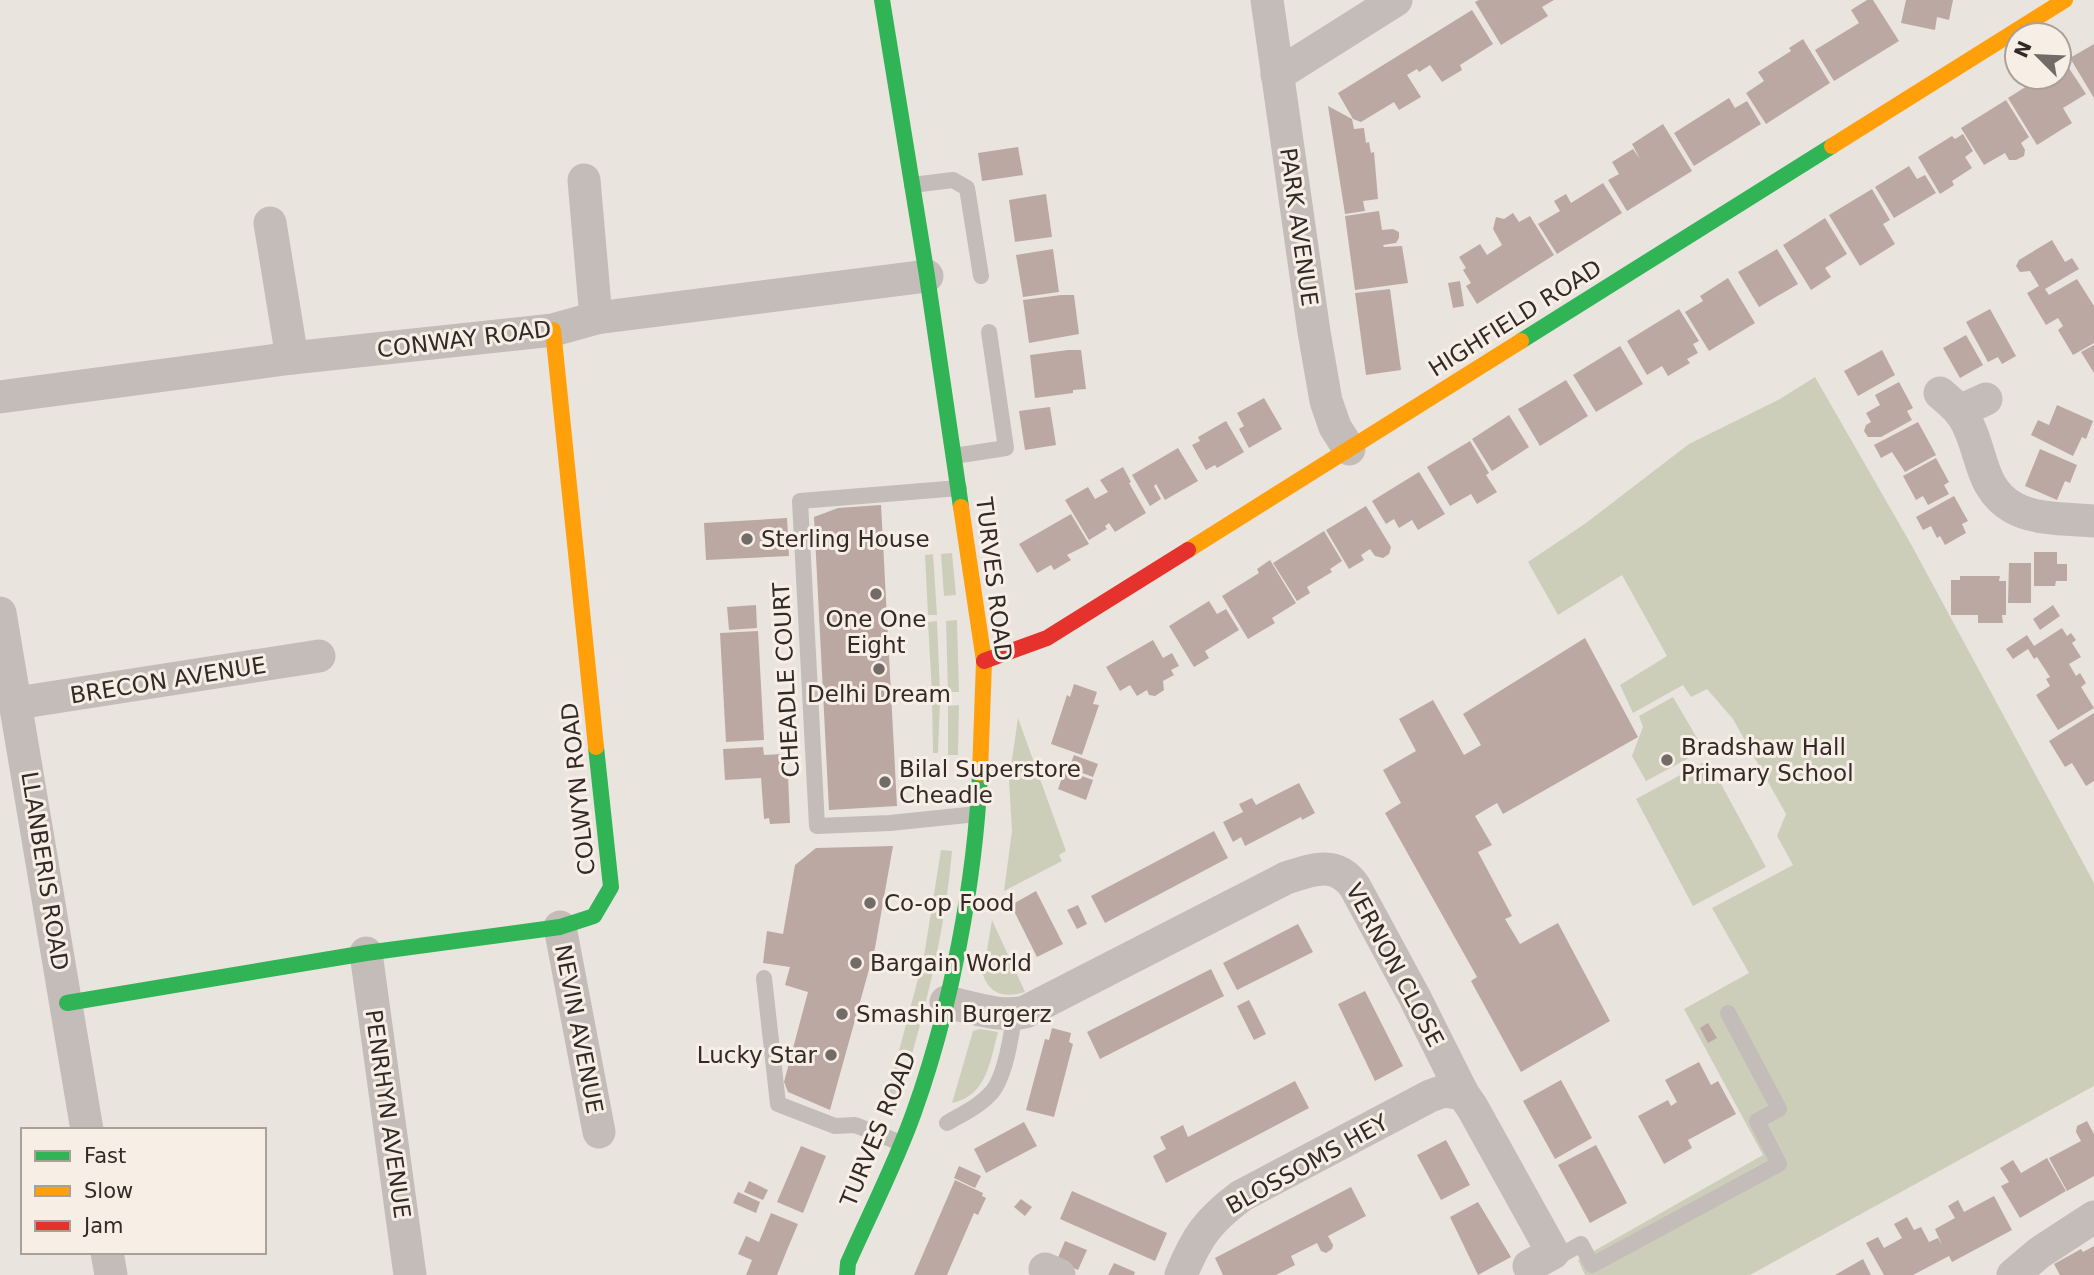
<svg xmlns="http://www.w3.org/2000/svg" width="2094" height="1275" font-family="'DejaVu Sans',sans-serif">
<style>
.green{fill:#ccceba}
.building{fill:#bca8a2}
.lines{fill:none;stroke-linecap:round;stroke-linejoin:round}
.lane{stroke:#c3bcb8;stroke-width:16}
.street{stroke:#c3bcb8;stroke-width:33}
.fast{stroke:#30b455;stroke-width:16}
.slow{stroke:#ff9f0a;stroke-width:16}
.jam{stroke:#e5322d;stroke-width:16}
.poi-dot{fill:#736b67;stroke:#f7eee6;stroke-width:2.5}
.labels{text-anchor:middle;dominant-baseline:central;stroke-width:6;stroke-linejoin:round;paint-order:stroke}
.street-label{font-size:23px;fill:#332a27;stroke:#f7eee6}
.poi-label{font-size:23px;fill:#332a27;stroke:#f7eee6;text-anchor:start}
</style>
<rect width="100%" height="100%" fill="#eae4df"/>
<!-- green -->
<g class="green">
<polygon points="1815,377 1912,546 2094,883 2094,1086 1750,1275 1585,1275 1578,1260 1763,1155 1684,1009 1749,973 1712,908 1793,865 1777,836 1786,814 1733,719 1707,689 1691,697 1683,685 1633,713 1620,685 1667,656 1622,575 1558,615 1528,562 1586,523 1689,444 1780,399"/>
<polygon points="952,553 956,595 944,596 941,554"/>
<polygon points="933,554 937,615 928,615 925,555"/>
<polygon points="957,620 959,692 948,692 946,621"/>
<polygon points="937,621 940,693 932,693 928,622"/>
<polygon points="1673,697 1704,750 1646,781 1632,756 1643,727 1639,716"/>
<polygon points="932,700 940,701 938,753 933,753"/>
<polygon points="959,705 958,755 948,755 948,706"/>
<polygon points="1018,718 1066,851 1059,855 1062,861 1004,891 1012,831 1009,780"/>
<polygon points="1708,760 1766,867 1693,906 1636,799"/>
<path d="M941,850L952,851C946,920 931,987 912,1054L899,1051L924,956Z"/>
<path d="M992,920L1025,992C1006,998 990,995 983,975Z"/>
<path d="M980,1029L998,1032C990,1061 987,1096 952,1103L973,1031Z"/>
<polygon points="897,1060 909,1064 895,1111 882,1107"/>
</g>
<!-- building -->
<g class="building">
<polygon points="1479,0 1554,0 1542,7 1548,16 1501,45 1475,2"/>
<polygon points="1867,0 1873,0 1899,41 1834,81 1815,50 1859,23 1851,10"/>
<polygon points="1906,0 1953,0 1949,20 1937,17 1935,30 1901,23"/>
<polygon points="1472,10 1493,44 1460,65 1462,70 1442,82 1430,65 1419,72 1417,69 1407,75 1421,97 1399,110 1394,102 1361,122 1353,119 1338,93"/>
<polygon points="1803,39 1830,83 1766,124 1746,93 1764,81 1758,72 1791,51 1789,48"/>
<polygon points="2094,44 2094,98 2070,58"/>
<polygon points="2065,62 2086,94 2063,108 2072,123 2037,145 2008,98 2041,77 2059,77 2059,66"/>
<polygon points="1729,98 1735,108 1747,101 1761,124 1694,166 1674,133"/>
<polygon points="2006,100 2029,137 2021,143 2025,150 2024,156 2016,160 2009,160 2005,153 1984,165 1961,128"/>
<polygon points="1328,106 1352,119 1354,129 1364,128 1366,143 1369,142 1371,153 1374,152 1378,199 1363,201 1365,211 1345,214"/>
<polygon points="1663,124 1692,171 1627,211 1608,180 1619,174 1612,162 1633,149 1640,159 1632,144"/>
<polygon points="1963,134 1973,151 1965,157 1972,168 1952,181 1954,185 1940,194 1918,157 1952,136 1955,139"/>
<polygon points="1018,147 1023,175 982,181 978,153"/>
<polygon points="1909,166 1917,179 1925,175 1936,193 1894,218 1875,187"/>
<polygon points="1603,183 1622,213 1557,254 1538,224 1560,211 1554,201 1566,194 1571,203"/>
<polygon points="1872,189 1890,220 1883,224 1895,244 1860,266 1829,215"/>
<polygon points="1046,194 1052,237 1015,242 1009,200"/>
<polygon points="1379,211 1382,230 1393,229 1399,232 1399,238 1396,243 1383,245 1384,247 1402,246 1408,283 1355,290 1345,216"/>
<polygon points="1513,213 1519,222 1530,216 1554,255 1477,304 1466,286 1471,283 1463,270 1466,268 1459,257 1480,244 1487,255 1502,245 1493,229 1496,217 1504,219"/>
<polygon points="1825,218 1847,254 1825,268 1831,277 1811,290 1783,245"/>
<polygon points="2052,240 2065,262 2072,258 2079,269 2045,289 2049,295 2077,279 2094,306 2094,343 2073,355 2058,330 2063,326 2058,318 2046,325 2034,305 2027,293 2039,286 2030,271 2020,272 2016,266 2019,260"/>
<polygon points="1053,249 1059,292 1023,297 1016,255"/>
<polygon points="1777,249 1798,284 1759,307 1738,272"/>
<polygon points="1728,278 1755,323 1709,351 1685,312 1703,301 1700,296"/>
<polygon points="1460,281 1464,306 1453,308 1448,283"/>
<polygon points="1390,289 1401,370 1366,375 1355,293"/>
<polygon points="1061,295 1074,295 1079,334 1029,343 1023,300"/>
<polygon points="1679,309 1699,341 1693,344 1698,353 1687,359 1690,363 1668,376 1662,366 1647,375 1627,341"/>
<polygon points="1990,309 2016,356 2002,364 1998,357 1988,362 1966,322"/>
<polygon points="1966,335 1983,365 1960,378 1943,348"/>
<polygon points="2094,345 2094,373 2081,352"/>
<polygon points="1620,346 1643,384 1596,412 1573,375"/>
<polygon points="1068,350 1081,350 1086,389 1073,390 1073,393 1035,398 1030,355"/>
<polygon points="1882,350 1895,375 1858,396 1844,371"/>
<polygon points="1566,380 1588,416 1540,446 1518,409"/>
<polygon points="1899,382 1913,408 1907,411 1912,420 1881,437 1868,437 1864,431 1866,425 1871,422 1866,413 1880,405 1875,395"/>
<polygon points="1264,398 1282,429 1249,448 1239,429 1244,426 1237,413"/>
<polygon points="2057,405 2093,421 2086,439 2082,437 2073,456 2031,435 2038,420 2049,425"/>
<polygon points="1050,407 1056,445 1025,450 1019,411"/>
<polygon points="1509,415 1529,447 1492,471 1472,439"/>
<polygon points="1226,421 1244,452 1217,468 1215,465 1206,470 1192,445 1200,441 1198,437"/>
<polygon points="1918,422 1936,455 1905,472 1892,452 1881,458 1874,445"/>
<polygon points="1470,441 1489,473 1486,475 1497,492 1477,504 1471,494 1450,506 1427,467"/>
<polygon points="1178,448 1198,481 1165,500 1156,484 1154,486 1161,499 1150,506 1132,475"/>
<polygon points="2040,449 2077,465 2070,483 2065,481 2057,500 2025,486"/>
<polygon points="1936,458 1949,482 1944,485 1949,494 1928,505 1923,496 1916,500 1903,476"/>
<polygon points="1123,467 1131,482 1129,483 1146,513 1115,532 1109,523 1105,526 1107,529 1089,540 1065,500 1088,487 1095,499 1108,492 1100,480"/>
<polygon points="1419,472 1445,514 1418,530 1412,520 1399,528 1394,519 1386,524 1372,501"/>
<polygon points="1954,496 1968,521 1962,524 1966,533 1945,545 1940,536 1937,538 1931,526 1923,530 1916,517"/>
<polygon points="881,505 897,806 829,810 814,517 838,508"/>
<polygon points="1366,506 1391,547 1389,554 1383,558 1375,556 1370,549 1361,555 1364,560 1349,569 1326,530"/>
<polygon points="1071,514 1089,544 1067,555 1071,560 1054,570 1051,565 1037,573 1019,544"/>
<polygon points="787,518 789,556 706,560 704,523"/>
<polygon points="1324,531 1342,561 1330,569 1332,572 1307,587 1310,593 1297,601 1273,563"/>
<polygon points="2034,552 2057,552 2057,564 2067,564 2067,581 2056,581 2055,586 2034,586"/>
<polygon points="1270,560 1296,603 1272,618 1275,623 1248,639 1222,596 1259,573 1257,569"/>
<polygon points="2009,563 2031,563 2031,603 2008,603"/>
<polygon points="1960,576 2000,576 1999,581 2006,581 2006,615 2002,615 2003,623 1978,623 1978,615 1951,615 1951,580 1960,580"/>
<polygon points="1209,601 1217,614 1226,609 1239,630 1205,651 1209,658 1194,667 1169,626"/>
<polygon points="756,605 757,628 729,630 727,607"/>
<polygon points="2053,605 2060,616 2040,630 2033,619"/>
<polygon points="2062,628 2067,636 2071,633 2076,640 2072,643 2081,657 2069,664 2076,676 2080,673 2086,683 2081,687 2094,708 2058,730 2036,695 2050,686 2046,679 2050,677 2037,657 2034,659 2028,649 2013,659 2006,649 2027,635 2034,646"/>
<polygon points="758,631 764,740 726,742 720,633"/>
<polygon points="1585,638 1638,737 1503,814 1497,803 1475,816 1492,845 1478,852 1512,916 1505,919 1520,944 1558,923 1610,1021 1521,1072 1471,981 1477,977 1385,813 1401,803 1383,770 1416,751 1399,719 1433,700 1464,755 1481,745 1463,714"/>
<polygon points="1153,640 1163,658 1172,653 1179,666 1171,670 1174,675 1163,681 1164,690 1155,696 1149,695 1147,690 1137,696 1130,685 1120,691 1106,667"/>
<polygon points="1074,684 1097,692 1093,704 1099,705 1082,755 1051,744 1067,695 1070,697"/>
<polygon points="2094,713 2094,781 2086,786 2072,763 2065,767 2049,741"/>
<polygon points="763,747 764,755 783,754 785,775 788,775 790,823 770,824 769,818 764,819 761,778 725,780 723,749"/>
<polygon points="1074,755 1098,764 1093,777 1069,768"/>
<polygon points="1065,770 1093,780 1086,800 1058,789"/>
<polygon points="1299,783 1315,813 1302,820 1301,817 1245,846 1241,837 1233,842 1223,822 1243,812 1239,804 1252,798 1256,805"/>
<polygon points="1214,831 1228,858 1105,923 1091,896"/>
<polygon points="893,846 875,948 830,1110 788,1092 784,1082 808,992 785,985 790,967 763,963 767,931 783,934 795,865 816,848"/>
<polygon points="1036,891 1063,944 1037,957 1011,905"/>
<polygon points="1078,905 1087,924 1077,929 1067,910"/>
<polygon points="1298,924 1313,952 1237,990 1223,963"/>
<polygon points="1211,969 1224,996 1100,1059 1087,1032"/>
<polygon points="1365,991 1403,1066 1375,1081 1338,1004"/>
<polygon points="1249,1000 1266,1034 1254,1040 1237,1006"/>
<polygon points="1708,1023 1717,1038 1708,1043 1700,1028"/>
<polygon points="1052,1028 1071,1033 1069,1042 1073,1044 1054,1117 1026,1110 1045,1039 1049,1040"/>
<polygon points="1699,1062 1711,1085 1718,1081 1736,1114 1688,1140 1692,1148 1664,1164 1638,1116 1668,1100 1671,1106 1677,1102 1665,1080"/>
<polygon points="1561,1080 1592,1138 1555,1159 1523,1101"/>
<polygon points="1295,1081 1309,1108 1166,1183 1153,1156 1166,1149 1160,1137 1183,1125 1188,1137"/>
<polygon points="2087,1121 2094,1134 2094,1176 2067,1191 2049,1158 2081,1141 2076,1132 2077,1126"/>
<polygon points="1024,1122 1037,1146 986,1173 974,1149"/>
<polygon points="1446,1140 1470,1185 1441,1200 1417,1155"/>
<polygon points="1596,1145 1627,1203 1590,1223 1558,1165"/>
<polygon points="801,1146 826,1156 803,1213 777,1202"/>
<polygon points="2047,1158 2066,1191 2020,1218 2001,1186 2009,1182 2000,1168 2013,1160 2021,1173"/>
<polygon points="959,1166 981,1176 975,1188 954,1178"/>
<polygon points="955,1180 983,1193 982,1196 986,1198 978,1215 974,1213 947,1275 914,1275"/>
<polygon points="749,1181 768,1190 763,1200 744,1192"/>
<polygon points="1351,1187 1366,1216 1328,1236 1333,1245 1332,1249 1326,1253 1321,1251 1317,1243 1291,1256 1295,1265 1276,1275 1223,1275 1215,1258"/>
<polygon points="1072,1191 1167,1233 1155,1261 1060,1219"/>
<polygon points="738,1192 760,1202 756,1213 733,1203"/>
<polygon points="1994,1196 2012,1230 1952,1262 1949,1256 1913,1275 1884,1275 1866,1243 1878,1237 1884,1248 1902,1238 1894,1224 1907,1217 1914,1230 1921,1227 1929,1242 1938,1238 1942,1245 1935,1229 1955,1218 1948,1206 1958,1200 1964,1212"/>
<polygon points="1021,1199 1032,1207 1025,1216 1014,1207"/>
<polygon points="1478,1202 1511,1257 1478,1275 1450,1217"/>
<polygon points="771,1213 798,1224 787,1250 777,1275 746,1275 752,1260 738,1254 746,1236 759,1242"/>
<polygon points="1065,1241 1087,1250 1078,1270 1057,1260"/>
<polygon points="2094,1246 2094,1275 2060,1275 2054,1264 2081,1249 2083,1252"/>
<polygon points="1863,1259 1871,1275 1835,1275"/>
<polygon points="1114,1263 1135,1272 1134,1275 1108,1275"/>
</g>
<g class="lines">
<!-- lane -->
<g class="lane">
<polyline points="912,185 953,180 967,188 981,276"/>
<polyline points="954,456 1006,448 989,332"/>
<polyline points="959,488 800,501 817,826 890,823 977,814"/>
<polyline points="764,978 778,1104 835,1126 855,1125 901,1143"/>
<path d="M947,1123C962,1114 980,1106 992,1092C1005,1076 1012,1035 1014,1014"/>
<polyline points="1556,1258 1581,1244 1592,1265 1779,1164 1757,1121 1779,1109 1728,1013"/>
</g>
<!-- street -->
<g class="street">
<polyline points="1267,0 1314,332 1326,401 1335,427 1349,449"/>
<polyline points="1277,75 1396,0"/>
<polyline points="584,180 596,318"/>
<polyline points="270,223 292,358"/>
<path d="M1940,393C1951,403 1962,411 1968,425C1983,455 1980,489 2014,508C2036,520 2069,519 2094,521"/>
<polyline points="0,397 292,358 553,330 596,318 927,276"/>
<polyline points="1960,411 1986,399"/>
<polyline points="0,613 87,1130"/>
<polyline points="17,703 319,656"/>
<polyline points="560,927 599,1132"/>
<polyline points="366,953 410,1275"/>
<path d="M946,1002C971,1007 1000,1018 1025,1012L1286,878C1313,869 1337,860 1355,887L1415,998L1463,1094L1472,1107L1553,1253L1529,1266"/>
<polyline points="107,1252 111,1275"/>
<polyline points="1045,1269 1059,1275"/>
<path d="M1181,1275C1197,1236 1208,1221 1241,1196L1430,1096L1444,1091L1463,1094"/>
<polyline points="2013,1275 2039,1253 2094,1217"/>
</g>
<!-- fast -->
<g class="fast">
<polyline points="882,0 927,276 961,507"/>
<polyline points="1521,341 1832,146"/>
<polyline points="67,1003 366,953 560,927 594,916 611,887 596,747"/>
<path d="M847,1275L848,1263C870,1213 896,1163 914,1112C951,1009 975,882 980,773"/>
</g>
<!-- slow -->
<g class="slow">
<polyline points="1832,146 2065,0"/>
<polyline points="553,330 596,747"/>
<polyline points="961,507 984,661 980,773"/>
<polyline points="1188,550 1521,341"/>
</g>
<!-- jam -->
<polyline class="jam" points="984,661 1047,638 1188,550"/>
</g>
<!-- markers -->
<g class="poi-dot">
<circle cx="747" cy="539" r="7"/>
<circle cx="876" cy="594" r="7"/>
<circle cx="879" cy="669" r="7"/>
<circle cx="1667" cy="760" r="7"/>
<circle cx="885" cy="782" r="7"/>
<circle cx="870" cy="903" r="7"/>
<circle cx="856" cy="963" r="7"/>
<circle cx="842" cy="1014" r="7"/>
<circle cx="831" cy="1055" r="7"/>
</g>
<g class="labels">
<!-- street labels -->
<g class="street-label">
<text transform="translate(1299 227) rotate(82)">PARK AVENUE</text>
<text transform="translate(1515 318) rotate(-32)">HIGHFIELD ROAD</text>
<text transform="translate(464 339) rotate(-7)">CONWAY ROAD</text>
<text transform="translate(994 579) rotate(83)">TURVES ROAD</text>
<text transform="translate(168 680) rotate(-9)">BRECON AVENUE</text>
<text transform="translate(786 680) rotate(-93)">CHEADLE COURT</text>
<text transform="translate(578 789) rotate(-96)">COLWYN ROAD</text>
<text transform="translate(45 871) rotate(81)">LLANBERIS ROAD</text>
<text transform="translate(1395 965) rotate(62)">VERNON CLOSE</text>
<text transform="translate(579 1029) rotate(79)">NEVIN AVENUE</text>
<text transform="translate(388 1114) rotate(82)">PENRHYN AVENUE</text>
<text transform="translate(878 1129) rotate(-68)">TURVES ROAD</text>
<text transform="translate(1307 1164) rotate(-29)">BLOSSOMS HEY</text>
</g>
<!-- poi labels -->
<g class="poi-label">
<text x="761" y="539">Sterling House</text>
<text x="876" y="619" text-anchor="middle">One One<tspan x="876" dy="26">Eight</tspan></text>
<text x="879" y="694" text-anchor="middle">Delhi Dream</text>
<text x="1681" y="747">Bradshaw Hall<tspan x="1681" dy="26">Primary School</tspan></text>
<text x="899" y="769">Bilal Superstore<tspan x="899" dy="26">Cheadle</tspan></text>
<text x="884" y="903">Co-op Food</text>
<text x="870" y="963">Bargain World</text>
<text x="856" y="1014">Smashin Burgerz</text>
<text x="817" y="1055" text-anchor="end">Lucky Star</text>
</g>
</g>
<!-- legend -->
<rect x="21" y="1128" width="245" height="126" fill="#f7eee6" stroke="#a9a09a" stroke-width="2"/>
<rect x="35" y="1151" width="35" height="10" fill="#30b455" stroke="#a9a09a" stroke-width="2"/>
<text x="84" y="1163" font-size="21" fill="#332a27">Fast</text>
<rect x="35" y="1186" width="35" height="10" fill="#ff9f0a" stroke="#a9a09a" stroke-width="2"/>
<text x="84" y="1198" font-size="21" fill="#332a27">Slow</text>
<rect x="35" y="1221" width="35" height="10" fill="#e5322d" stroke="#a9a09a" stroke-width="2"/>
<text x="84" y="1233" font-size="21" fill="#332a27">Jam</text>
<!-- north arrow -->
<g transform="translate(2038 56) rotate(294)"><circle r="33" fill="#f7eee6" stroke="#a9a09a" stroke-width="2"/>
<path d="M0-5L12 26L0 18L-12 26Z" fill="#736b67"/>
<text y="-10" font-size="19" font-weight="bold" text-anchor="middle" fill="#332a27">N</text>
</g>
</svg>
